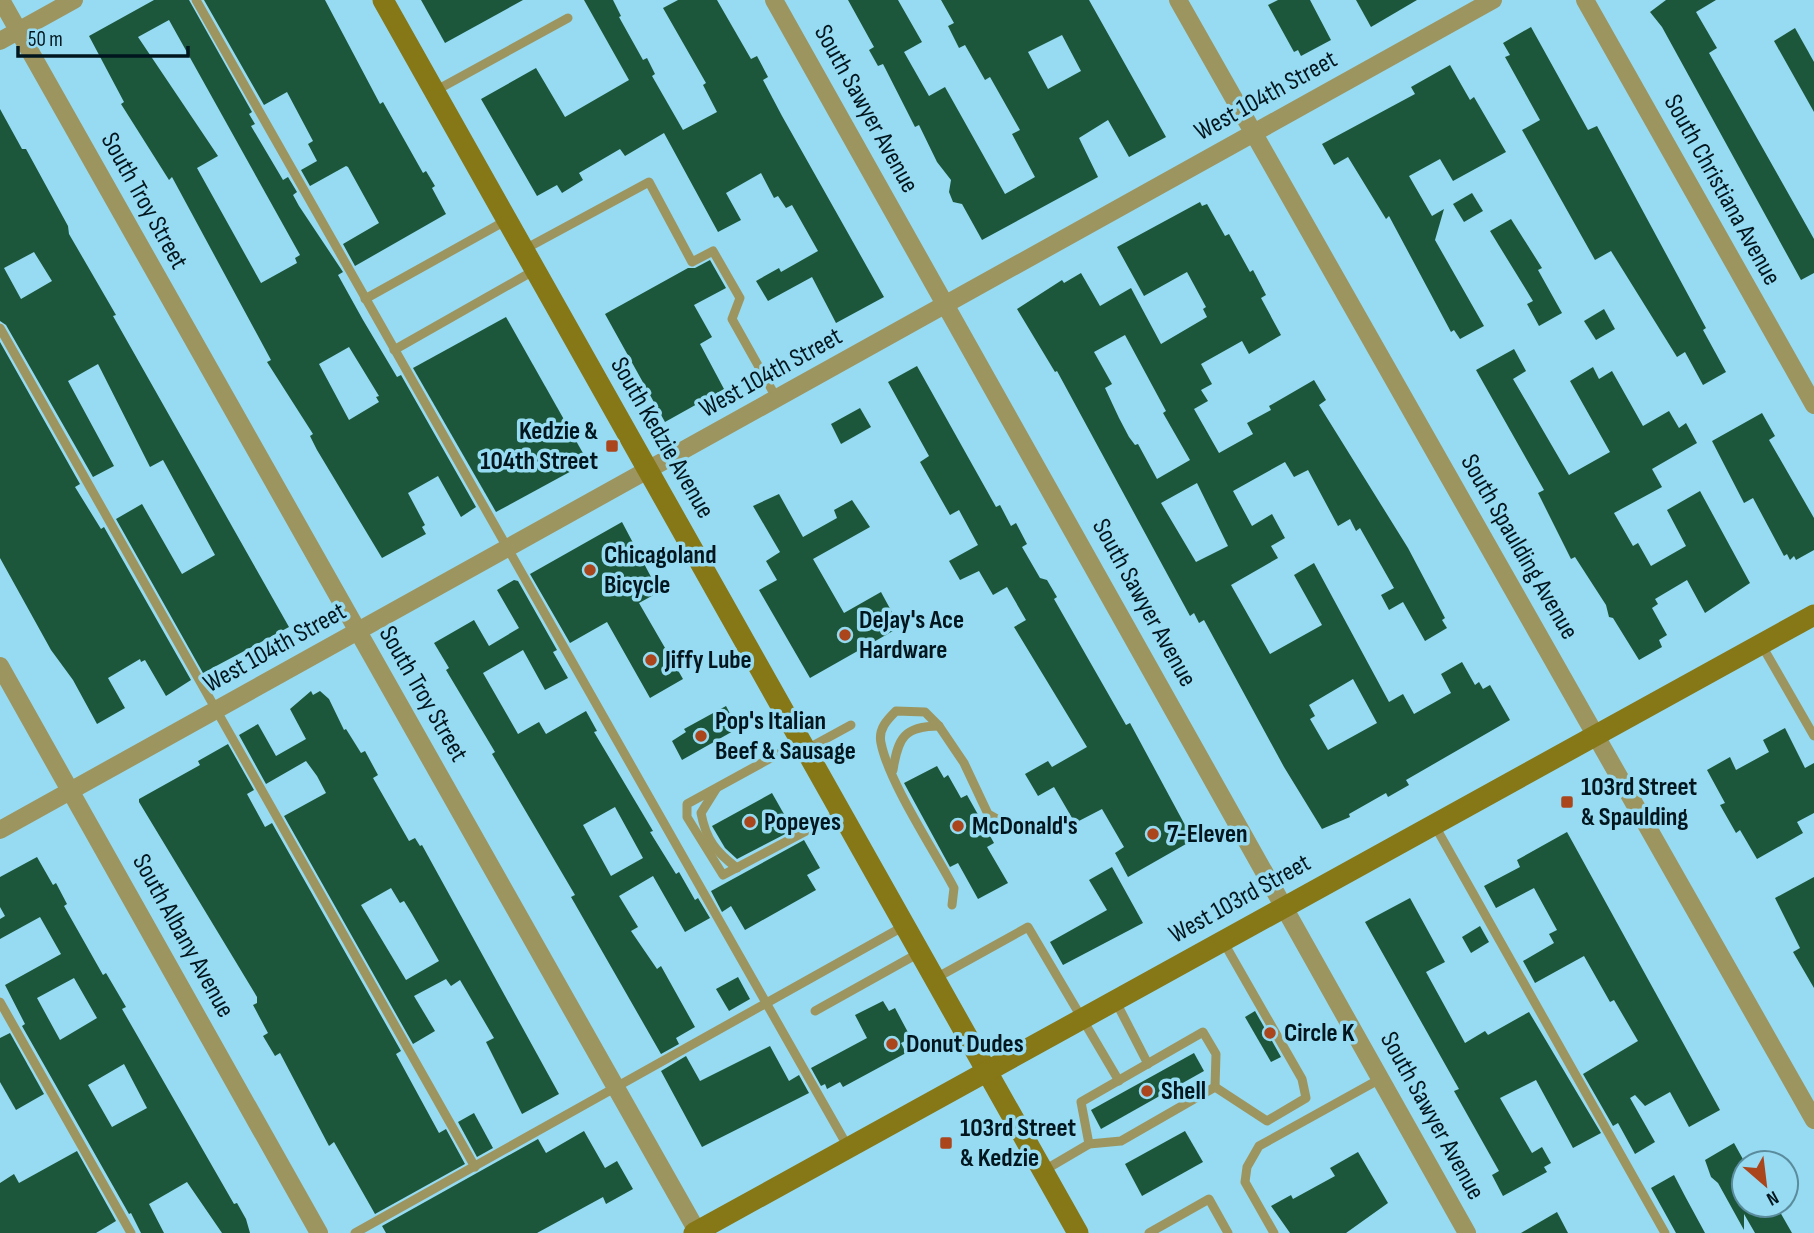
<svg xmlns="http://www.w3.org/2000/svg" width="1814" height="1233" font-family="'Sofia Sans Condensed',sans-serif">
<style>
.building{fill:#1c573c;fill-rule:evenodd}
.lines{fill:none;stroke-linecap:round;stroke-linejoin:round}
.lane{stroke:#9d9560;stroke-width:9}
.street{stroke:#9d9560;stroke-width:18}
.secondary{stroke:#867717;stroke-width:21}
.poi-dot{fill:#ab451c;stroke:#96dbf2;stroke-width:2.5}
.labels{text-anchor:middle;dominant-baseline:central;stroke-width:7;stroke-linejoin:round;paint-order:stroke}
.street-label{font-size:26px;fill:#00161e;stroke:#96dbf2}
.poi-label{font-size:26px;font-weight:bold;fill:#00161e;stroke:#96dbf2;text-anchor:start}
</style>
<rect width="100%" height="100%" fill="#96dbf2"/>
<!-- building -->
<g class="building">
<path d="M154,0H189L252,112L249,114L255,124L251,126L283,180L288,177L297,192L293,195L299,206L343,272L338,275L363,320L397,377L401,375L476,507L461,517L438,476L408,493L425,525L422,527L426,534L382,558L317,450L310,436L313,434L267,362L271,360L172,177L169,180L121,104L124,102L89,36ZM169,20L300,255L295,258L297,263L261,283L197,168L218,156L138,37ZM349,347L379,396L376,397L379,402L349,420L319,364Z"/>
<polygon points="204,0 325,0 380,104 383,102 423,173 426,171 435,186 432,188 446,214 355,266 343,244 379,223 348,167 346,166 310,186 301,170 317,161 308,144 313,141 287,92 264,105"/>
<polygon points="421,0 523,0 445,43"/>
<polygon points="584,0 613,0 621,16 619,17 643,60 647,58 655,74 652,76 683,130 717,112 703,85 706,83 663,8 678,0 717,0 751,59 757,56 768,77 763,80 782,116 884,297 836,323 812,277 768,301 756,281 779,268 781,272 818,251 792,205 786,208 778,196 774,198 761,173 726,193 741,220 718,232 664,133 625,156 620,149 579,173 583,180 562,193 557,185 537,196 481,99 536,68 565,117 629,80"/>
<path d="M848,0H898L922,42L904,52L929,96L945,87L1005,194L1035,177L1012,134L1020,130L990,77L985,80L965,45L959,48L948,26L954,23L941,0H1089L1166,137L1129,157L1108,120L1079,138L1098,177L982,240L962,204L953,202L949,192L951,180L937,162L919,125L915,127L883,64L878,66L869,50L874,47ZM1062,35L1081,71L1048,89L1028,52Z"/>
<polygon points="1278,0 1310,0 1331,40 1301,56 1298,50 1294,52 1268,5"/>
<polygon points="1356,0 1417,0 1371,27"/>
<polygon points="1666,0 1716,0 1696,12 1717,48 1709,53 1814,239 1814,273 1801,280 1662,27 1650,12"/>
<polygon points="1531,27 1588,130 1597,126 1706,328 1703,330 1726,372 1703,385 1685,352 1677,357 1611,251 1595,260 1522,130 1540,120 1505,57 1510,55 1503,43"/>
<polygon points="1795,28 1814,62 1814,112 1774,41"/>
<polygon points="1450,65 1470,100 1474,97 1506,152 1453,181 1440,159 1409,176 1432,216 1444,209 1435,240 1484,326 1460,339 1454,330 1451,332 1389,216 1386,219 1348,157 1334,165 1322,144 1415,94 1411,87"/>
<path d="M0,109L22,149H26L68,226L69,234L116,315L113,316L289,627L203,673L116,519L142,504L182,574L215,555L163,460L150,467L98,364L68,381L114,466L93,477L6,325L0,321ZM34,252L52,281L21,299L4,268Z"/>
<polygon points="1472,193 1483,211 1464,222 1453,204"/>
<path d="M1200,202L1202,206L1207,204L1225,236L1229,234L1250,272L1253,270L1266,295L1261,298L1281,335L1249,354L1242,341L1201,364L1212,384L1201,390L1208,401L1194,409L1219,453L1253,434L1247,423L1271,410L1269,406L1314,380L1326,400L1319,405L1408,548L1445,618L1442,620L1447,628L1425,641L1403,602L1389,610L1381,595L1394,588L1360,528L1356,531L1350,519L1338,526L1308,470L1294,477L1285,462L1233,491L1252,526L1272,514L1285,538L1271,546L1278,558L1231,585L1270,654L1322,625L1294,575L1314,563L1389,702L1403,694L1414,714L1451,693L1441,674L1462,662L1475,685L1479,682L1483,689L1490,685L1510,720L1406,780L1409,785L1388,797L1386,793L1349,814L1350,817L1322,829L1284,767L1204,620L1199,623L1194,613L1190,616L1057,371L1055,372L1017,309L1062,280L1064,283L1081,273L1100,306L1131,288L1161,344L1207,317L1203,309L1206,307L1187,272L1144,296L1117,247ZM1125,335L1166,411L1163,413L1190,460L1157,479L1138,444L1135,445L1129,437L1119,418L1105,388L1112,384L1094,352ZM1197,483L1228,546L1196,562L1161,503ZM1353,679L1377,723L1328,750L1310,719L1315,716L1309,705Z"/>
<polygon points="1511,219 1542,268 1538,270 1562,313 1539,326 1527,304 1533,301 1490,231"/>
<polygon points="710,260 726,288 694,305 712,337 700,344 724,389 665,422 605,314 688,268 695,268"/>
<polygon points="1604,309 1615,329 1596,340 1584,321"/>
<polygon points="506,317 588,462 496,512 413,368"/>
<polygon points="0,342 80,484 75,487 101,529 104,527 191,680 166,696 145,660 141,662 140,659 108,678 125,708 97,724 73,680 51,650 0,558"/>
<polygon points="1514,349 1526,371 1513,379 1569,475 1610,452 1570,381 1593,367 1599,379 1612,371 1643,426 1669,411 1679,428 1686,423 1697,443 1652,469 1662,487 1614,513 1633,546 1638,543 1651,566 1686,546 1667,510 1700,491 1750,583 1705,613 1687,580 1655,599 1658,604 1652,608 1667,635 1659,640 1662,647 1639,660 1613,618 1609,617 1606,605 1575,557 1571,559 1538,493 1544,490 1476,370"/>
<polygon points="917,366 996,507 1000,505 1011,526 1016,523 1027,544 1022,547 1040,578 1047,580 1057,597 1054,599 1126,725 1130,723 1193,840 1128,877 1115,853 1124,847 1102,809 1075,823 1054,787 1038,796 1025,774 1048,761 1052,767 1087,747 1014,627 1026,620 1007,587 993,595 979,571 960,580 949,561 978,545 959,510 950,515 920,462 929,456 888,382"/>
<polygon points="860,408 871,427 841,444 831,424"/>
<polygon points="1762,413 1775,436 1769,440 1814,518 1814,550 1796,560 1794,556 1790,560 1787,554 1784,556 1753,498 1744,503 1712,441"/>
<polygon points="779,494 803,537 837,518 834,510 852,500 870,527 813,559 844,613 881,592 900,627 810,678 759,590 777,580 766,561 780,552 753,506"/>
<polygon points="622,522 659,592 639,603 683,679 650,698 607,622 570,643 530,574"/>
<path d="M514,580L518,581L557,650L553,652L568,678L545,690L523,650L483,673L518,734L539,722L546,734L586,711L597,731L594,732L653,831L650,832L676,874L679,872L695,900L698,898L710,918L685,932L653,876L619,896L638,927L631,931L657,969L661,966L695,1027L676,1038L679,1044L661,1054L571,897L575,895L492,754L495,752L446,670L449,668L434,643L474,620L489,646L519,628L497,590ZM615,807L643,858L611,876L583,825Z"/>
<path d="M311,691L313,695L320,691L329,699L344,730L346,729L361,753L365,751L378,775L373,778L409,841L415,838L420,846L422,845L559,1094L522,1114L486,1042L494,1038L460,980L451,986L446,979L414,996L435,1031L413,1044L284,816L326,793L317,776L306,761L266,784L239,735L258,724L276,756L306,739L290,709ZM391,888L400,903L404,901L412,914L439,961L406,980L361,905Z"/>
<polygon points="726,706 736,725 735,730 682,760 672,741 686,732 684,729"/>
<polygon points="1785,728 1805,768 1814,763 1814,813 1797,822 1803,833 1757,859 1740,830 1736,833 1720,805 1725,803 1707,770 1730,757 1736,770 1769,752 1763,740"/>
<polygon points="228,744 254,790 247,794 265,827 272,823 401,1051 396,1054 439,1133 446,1129 465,1164 375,1214 334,1142 329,1146 280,1053 275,1056 263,1036 268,1033 253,1005 257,1003 257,997 139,802 139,799 200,765 198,761"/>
<polygon points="937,766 944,778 948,775 961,798 967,795 994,843 987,847 1008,883 978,899 958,863 950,867 904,783"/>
<polygon points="772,793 793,830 737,859 725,848 712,826"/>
<polygon points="1567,832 1720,1110 1689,1127 1670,1092 1645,1106 1635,1095 1630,1098 1655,1142 1635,1154 1618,1123 1613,1126 1583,1074 1638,1041 1614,1000 1610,1002 1584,956 1535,983 1523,961 1554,943 1549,934 1557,930 1534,888 1496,908 1484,886 1520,867 1517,860"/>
<polygon points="804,840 820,868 807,875 816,890 745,930 731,906 722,912 711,891"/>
<path d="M37,857L53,885L56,883L67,904L64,906L103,975L106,973L126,1007L122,1009L234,1204L237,1203L246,1219L250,1233H222L187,1182L149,1204L164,1233H141L131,1213L129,1214L22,1026L25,1024L5,985L61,954L40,917L0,939V919L5,916L0,907V877ZM74,978L97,1018L60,1040L37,998ZM124,1064L147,1108L112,1127L88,1085Z"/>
<polygon points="1112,867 1143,923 1063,965 1050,942 1107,910 1089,880"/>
<polygon points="1814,877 1814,988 1793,952 1800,948 1775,898"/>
<polygon points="1410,898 1445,962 1426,972 1465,1043 1485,1031 1488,1035 1529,1012 1601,1133 1573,1148 1536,1080 1500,1098 1532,1153 1542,1147 1551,1163 1544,1167 1547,1172 1503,1196 1492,1175 1499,1171 1454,1091 1459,1089 1365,922"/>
<polygon points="1480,926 1489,942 1471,953 1462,937"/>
<polygon points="738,977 750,999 729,1011 716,989"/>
<polygon points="883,1001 889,1011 895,1008 911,1038 901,1043 906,1053 843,1087 840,1082 827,1089 825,1084 821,1086 811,1068 867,1038 855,1015"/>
<polygon points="1255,1011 1281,1057 1271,1062 1245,1017"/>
<polygon points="10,1033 44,1094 16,1110 0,1082 0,1038"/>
<polygon points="770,1046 789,1081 799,1075 809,1093 702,1147 661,1071 686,1056 700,1081"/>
<polygon points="1194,1053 1204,1071 1101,1129 1091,1110"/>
<polygon points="474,1113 493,1148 477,1157 458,1122"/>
<polygon points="584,1131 605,1168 617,1161 633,1189 606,1204 603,1197 537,1233 386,1233 382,1226 538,1139 546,1153"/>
<polygon points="1185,1131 1203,1162 1142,1196 1125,1164"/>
<polygon points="1734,1143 1744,1161 1744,1205 1776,1205 1792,1233 1755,1233 1744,1214 1744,1230 1718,1183 1711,1177 1705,1160"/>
<polygon points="77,1151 116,1221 96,1233 0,1233 0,1183 14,1174 19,1183"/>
<polygon points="1358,1152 1388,1203 1346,1233 1290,1233 1271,1206 1291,1195 1293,1199 1335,1176 1330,1168"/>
<polygon points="1674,1175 1686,1198 1705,1233 1676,1233 1651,1188"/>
<polygon points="1557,1212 1568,1233 1521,1233"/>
</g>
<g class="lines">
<!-- lane -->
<g class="lane">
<polyline points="196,0 848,1147"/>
<polyline points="435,91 568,18"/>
<polyline points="525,249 649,182 692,262 713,251 740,298 732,319 777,399"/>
<polyline points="365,299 507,220"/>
<polyline points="0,328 475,1167"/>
<polyline points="394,350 535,270"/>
<polyline points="1761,644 1814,736"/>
<polyline points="800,742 687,804 687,817 723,875 840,813"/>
<polyline points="807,749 851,725"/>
<path d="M893,770C898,738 904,726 939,726"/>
<path d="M716,789L701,813C706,840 716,852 737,868"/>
<polyline points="1435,826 1665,1233"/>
<path d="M952,905L954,888C934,850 889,783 881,743C878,729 887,720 896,711L925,712L939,726L964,763L988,814L1011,827"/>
<polyline points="936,978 1028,927 1119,1081"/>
<polyline points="1115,1000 1148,1064"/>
<polyline points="0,1002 131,1233"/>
<polyline points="815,1011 919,953"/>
<polyline points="1089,1144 1081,1102 1203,1032 1216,1054 1215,1087"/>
<polyline points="1043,1171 1089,1144 1121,1141 1215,1087 1267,1121 1306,1098 1302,1079 1224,943"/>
<polyline points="355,1233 906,925"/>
<polyline points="1149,1233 1209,1199 1228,1233"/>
<polyline points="1274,1233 1245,1182 1247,1167 1259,1146 1380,1079"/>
</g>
<!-- street -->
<g class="street">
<polyline points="1,0 697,1231"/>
<polyline points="774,0 1467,1233"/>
<polyline points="1178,0 1814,1120"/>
<polyline points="1585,0 1814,405"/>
<polyline points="0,41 74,0"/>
<polyline points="0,666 319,1233"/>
<polyline points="0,830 1493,0"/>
</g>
<!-- secondary -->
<g class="secondary">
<polyline points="383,0 1078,1233"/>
<polyline points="694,1233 1814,615"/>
</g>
</g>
<!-- markers -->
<g class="poi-dot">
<rect x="605" y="439" width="14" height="14" rx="3.5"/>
<circle cx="590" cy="570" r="7"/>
<circle cx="845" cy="635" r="7"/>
<circle cx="651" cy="660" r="7"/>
<circle cx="701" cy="736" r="7"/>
<rect x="1560" y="795" width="14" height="14" rx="3.5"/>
<circle cx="750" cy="822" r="7"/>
<circle cx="958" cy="826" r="7"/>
<circle cx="1153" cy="834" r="7"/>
<circle cx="1270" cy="1033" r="7"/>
<circle cx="892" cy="1044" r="7"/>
<circle cx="1147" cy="1091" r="7"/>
<rect x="939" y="1136" width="14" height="14" rx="3.5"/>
</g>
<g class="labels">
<!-- street labels -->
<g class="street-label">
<text transform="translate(1266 96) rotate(-29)">West 104th Street</text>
<text transform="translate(866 109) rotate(61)">South Sawyer Avenue</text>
<text transform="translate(1722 190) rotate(61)">South Christiana Avenue</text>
<text transform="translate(144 201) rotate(61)">South Troy Street</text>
<text transform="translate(771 373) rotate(-29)">West 104th Street</text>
<text transform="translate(662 438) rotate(60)">South Kedzie Avenue</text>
<text transform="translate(1519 547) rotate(60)">South Spaulding Avenue</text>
<text transform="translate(1144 603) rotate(61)">South Sawyer Avenue</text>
<text transform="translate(275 648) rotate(-29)">West 104th Street</text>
<text transform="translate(423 694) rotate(60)">South Troy Street</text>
<text transform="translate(1240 899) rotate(-29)">West 103rd Street</text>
<text transform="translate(183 936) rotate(61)">South Albany Avenue</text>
<text transform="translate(1432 1116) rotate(61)">South Sawyer Avenue</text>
</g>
<!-- poi labels -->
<g class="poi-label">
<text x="598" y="431" text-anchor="end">Kedzie &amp;<tspan x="598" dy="30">104th Street</tspan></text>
<text x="604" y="555">Chicagoland<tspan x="604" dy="30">Bicycle</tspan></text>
<text x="859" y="620">DeJay's Ace<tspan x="859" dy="30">Hardware</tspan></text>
<text x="665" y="660">Jiffy Lube</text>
<text x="715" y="721">Pop's Italian<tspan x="715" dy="30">Beef &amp; Sausage</tspan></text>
<text x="1581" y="787">103rd Street<tspan x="1581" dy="30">&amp; Spaulding</tspan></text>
<text x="764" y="822">Popeyes</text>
<text x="972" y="826">McDonald's</text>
<text x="1167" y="834">7-Eleven</text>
<text x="1284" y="1033">Circle K</text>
<text x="906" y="1044">Donut Dudes</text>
<text x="1161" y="1091">Shell</text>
<text x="960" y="1128">103rd Street<tspan x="960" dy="30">&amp; Kedzie</tspan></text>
</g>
</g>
<!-- north arrow -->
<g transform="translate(1765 1184) rotate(152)"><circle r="33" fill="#96dbf2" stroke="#5a8c9d" stroke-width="2"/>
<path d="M0-5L12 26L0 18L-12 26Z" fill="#ab451c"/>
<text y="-10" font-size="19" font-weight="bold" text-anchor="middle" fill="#00161e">N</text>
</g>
<!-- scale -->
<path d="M18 46v10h170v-10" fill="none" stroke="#00161e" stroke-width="3.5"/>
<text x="28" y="46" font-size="21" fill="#00161e" stroke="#96dbf2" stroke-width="5" paint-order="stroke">50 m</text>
</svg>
